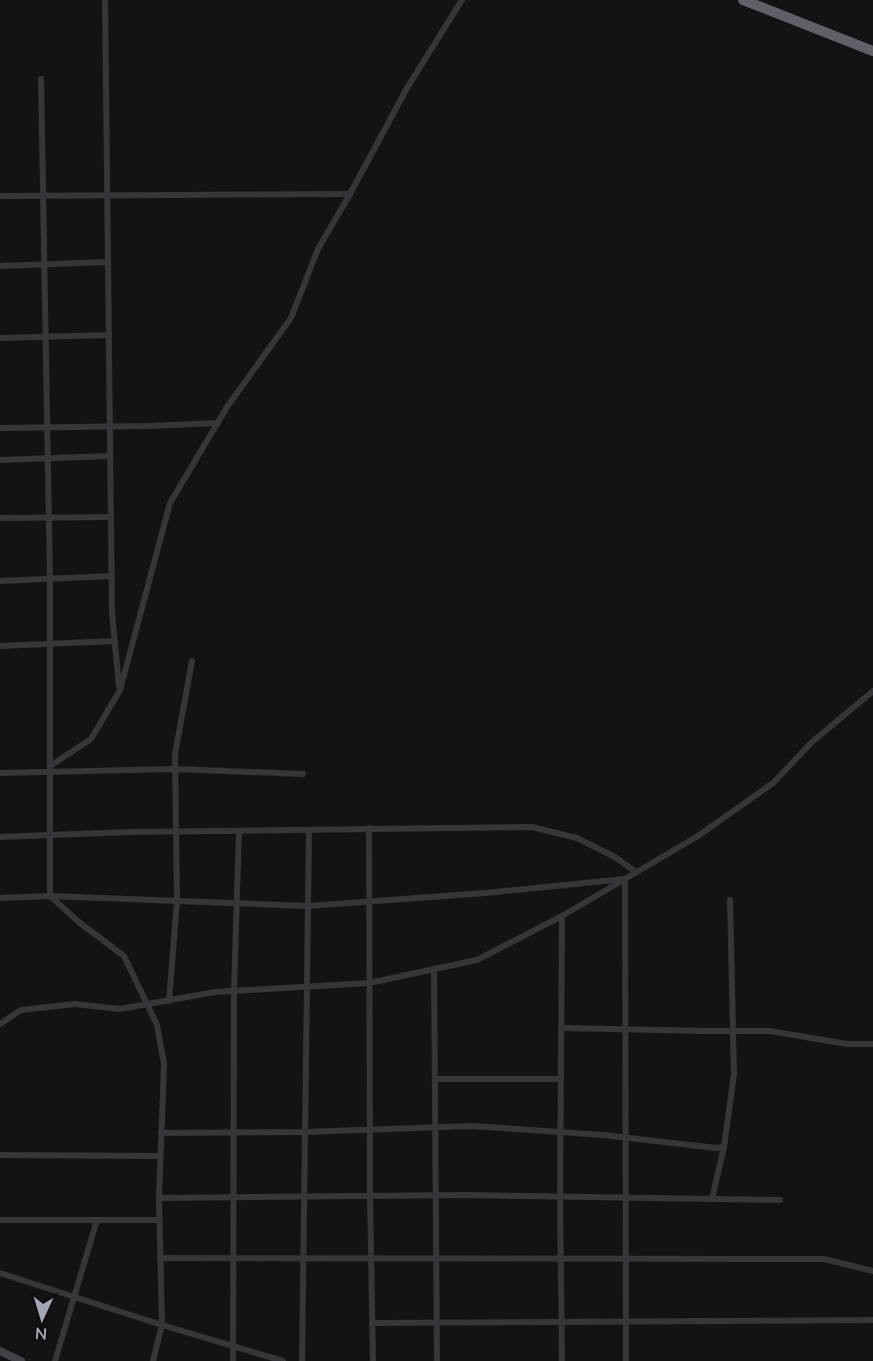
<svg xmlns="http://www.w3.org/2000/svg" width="873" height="1361" font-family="Mulish,sans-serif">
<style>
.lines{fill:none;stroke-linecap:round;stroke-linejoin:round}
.street{stroke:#36363a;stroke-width:6}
.secondary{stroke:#424248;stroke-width:8}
.highway{stroke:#616069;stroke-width:10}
</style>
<rect width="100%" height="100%" fill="#131214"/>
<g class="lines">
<!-- street -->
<g class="street">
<polyline points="105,0 112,613 119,686"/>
<polyline points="41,79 50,581 50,896 80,923 124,956 157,1025 164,1064 159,1198 162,1325 153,1361"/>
<polyline points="0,196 350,194"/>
<polyline points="0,266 108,262"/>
<polyline points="0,338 109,335"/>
<polyline points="0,428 148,426 218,423"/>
<polyline points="0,460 110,456"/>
<polyline points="0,518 111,517"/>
<polyline points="0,581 111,576"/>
<polyline points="0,646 115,641"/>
<polyline points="50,766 91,739 120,690 170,503 227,407 291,318 318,249 350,194 407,88 462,0"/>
<polyline points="0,773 175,769 303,774"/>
<polyline points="369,828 370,1196 373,1361"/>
<polyline points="0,837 129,832 532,827 577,838 615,857 636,872"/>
<polyline points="0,898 50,896 308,906 485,893 625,879 626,1361"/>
<polyline points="562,916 560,1197 562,1361"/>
<polyline points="434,969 437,1361"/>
<polyline points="169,1001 177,901 175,754 192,661"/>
<polyline points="0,1024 21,1010 75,1004 120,1009 215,992 369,983 477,960 562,916 698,836 773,783 812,742 873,691"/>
<polyline points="561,1028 708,1031 770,1031 847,1044 873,1044"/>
<polyline points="435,1079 560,1079"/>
<polyline points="161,1133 305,1132 472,1126 603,1135 716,1148 724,1147"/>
<polyline points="0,1155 160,1156"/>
<polyline points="159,1198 465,1195 780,1200"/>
<polyline points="712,1199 724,1147 734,1074 730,900"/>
<polyline points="0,1220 159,1220"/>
<polyline points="160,1258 824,1259 873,1271"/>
<polyline points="0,1273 162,1325 283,1361"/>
<polyline points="372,1323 873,1320"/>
<polyline points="55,1361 97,1220"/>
<polyline points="233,1361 234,991 239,831"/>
<polyline points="302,1361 309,830"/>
</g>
<!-- secondary -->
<polyline class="secondary" points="0,1351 21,1361"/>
<!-- highway -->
<polyline class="highway" points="743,0 873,51"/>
</g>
<!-- north arrow -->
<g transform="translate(42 1319) rotate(184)" stroke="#0e0d0f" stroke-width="4.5" paint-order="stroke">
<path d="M0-4.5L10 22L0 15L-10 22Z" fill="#a5a6b3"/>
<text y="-9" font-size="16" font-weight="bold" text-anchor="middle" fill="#a5a6b3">N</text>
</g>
</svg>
